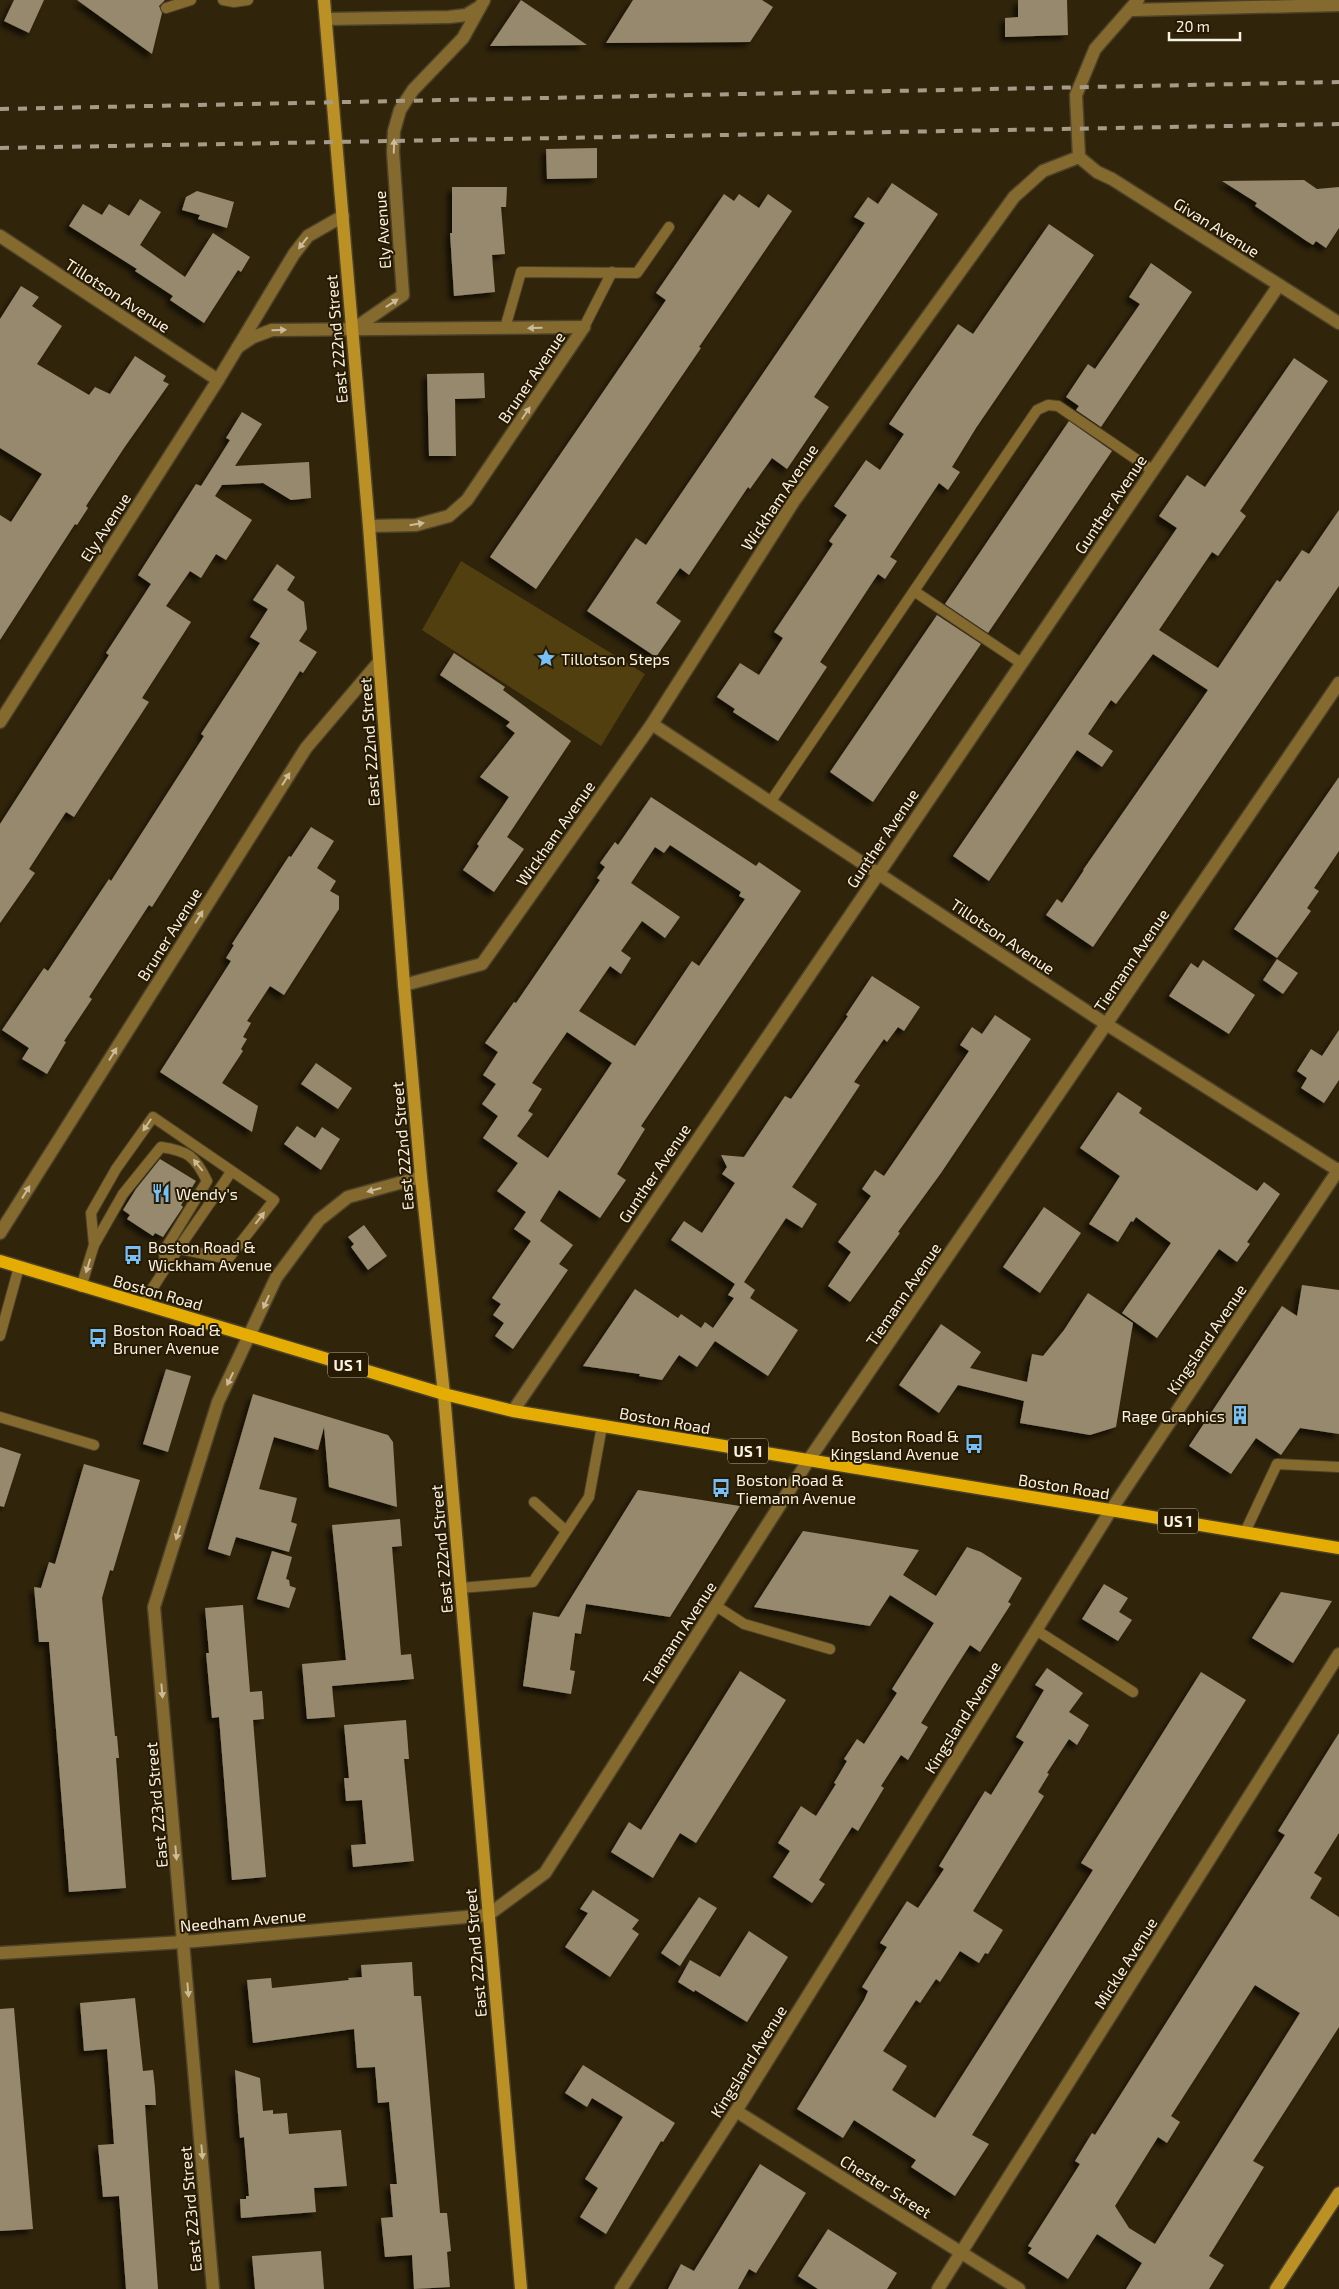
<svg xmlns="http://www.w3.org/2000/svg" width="1339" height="2289" font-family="'Exo 2',sans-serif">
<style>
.green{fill:#523f10}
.building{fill:#97896d;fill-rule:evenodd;filter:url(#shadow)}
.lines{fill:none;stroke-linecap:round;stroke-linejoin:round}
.lane-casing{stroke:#4c4129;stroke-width:12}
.street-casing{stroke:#4c4129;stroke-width:15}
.secondary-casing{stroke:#4c4129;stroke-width:15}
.primary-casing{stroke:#4c4129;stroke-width:15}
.lane{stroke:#856a2f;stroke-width:10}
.street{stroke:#856a2f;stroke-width:12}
.secondary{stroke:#bb9025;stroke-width:12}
.primary{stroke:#e5ad03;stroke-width:12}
.rail{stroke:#a59b88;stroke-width:4;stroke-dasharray:9 9;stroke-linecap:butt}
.oneway{fill:#cbbb9a}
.labels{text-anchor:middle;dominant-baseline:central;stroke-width:4;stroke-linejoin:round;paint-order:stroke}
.shield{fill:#261b02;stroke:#bab19f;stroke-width:1}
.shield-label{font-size:15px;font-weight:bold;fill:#f9f1e2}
.street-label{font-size:16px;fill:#f9f1e2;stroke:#261b02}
.poi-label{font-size:16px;fill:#f9f1e2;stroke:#261b02;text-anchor:start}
</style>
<defs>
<filter id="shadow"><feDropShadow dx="-4.5" dy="4.5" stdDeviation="2.5" flood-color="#0009"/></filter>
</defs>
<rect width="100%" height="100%" fill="#30240b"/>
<!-- green -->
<polygon class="green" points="461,561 645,674 601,746 422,630"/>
<!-- building -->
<g class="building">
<polygon points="14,0 44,0 29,33 4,21"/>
<polygon points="77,0 165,0 159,6 162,13 152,54"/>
<polygon points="521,0 561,27 587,45 490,46"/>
<polygon points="633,0 762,0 773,7 750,42 606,43"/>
<polygon points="1018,0 1067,0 1068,35 1005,37 1005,18 1018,17"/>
<polygon points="597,148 597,178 547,179 546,149"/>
<polygon points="1304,180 1317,189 1339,187 1339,228 1326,248 1316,241 1313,245 1305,240 1255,206 1257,203 1222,181"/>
<polygon points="892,183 938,214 814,397 829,407 787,469 772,458 750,489 748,487 689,575 680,568 656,603 681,621 656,657 587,611 636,538 646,545 815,297 865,223 854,217 868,197 878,204"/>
<polygon points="452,187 507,187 506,207 501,207 505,254 492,255 495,292 454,296 450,233 452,233"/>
<polygon points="197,191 234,202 227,228 198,219 200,215 182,210 186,197"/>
<polygon points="724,194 734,201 739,194 759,208 768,194 792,211 699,347 701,348 536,589 490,557 666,300 656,293"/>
<polygon points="140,199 161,212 140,245 185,277 213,233 250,257 241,272 238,270 204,323 170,300 173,296 135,271 137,269 69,226 83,204 102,215 109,204 129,216"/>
<polygon points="1049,224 1094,255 976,428 952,467 960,472 948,490 939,483 890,557 897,561 885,579 878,574 820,662 827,667 778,741 733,712 735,709 717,697 740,663 759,675 783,638 774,632 833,544 829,541 847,515 834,506 866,460 880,470 904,434 889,424 914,387 958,324 973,334"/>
<polygon points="1151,263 1192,292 1101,427 1076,410 1079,406 1066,397 1088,364 1095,369 1140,304 1129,297"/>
<polygon points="21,286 39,297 32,306 62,326 37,364 89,395 95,387 110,394 135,356 166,376 163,381 169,384 124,448 86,506 88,508 77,525 75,524 0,640 0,515 11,522 42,474 0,448 0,319"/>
<polygon points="1294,358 1328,381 1240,511 1246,516 1218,556 1212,552 1159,630 1218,668 1277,580 1280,582 1302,550 1309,554 1339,510 1339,586 1093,947 1046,915 1057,899 1062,903 1084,870 1083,870 1208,690 1153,654 1116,704 1111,700 1088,734 1113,751 1102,767 1077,750 989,881 953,856 1177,528 1159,516 1187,475 1205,487"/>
<polygon points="484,373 485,398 455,399 456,456 429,456 427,374"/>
<polygon points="242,412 262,424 235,466 309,462 311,498 291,500 263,483 222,485 215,496 252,520 226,560 216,554 201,578 190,571 166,606 191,622 142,698 149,702 74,817 66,812 29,869 35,873 0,923 0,824 109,655 106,653 151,584 138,575 196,484 201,486 230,440 226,438"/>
<polygon points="1069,421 1112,451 988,633 945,604"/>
<polygon points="277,564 295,577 287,590 304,602 307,629 299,641 317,652 303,673 300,671 185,855 152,907 149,905 89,997 92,999 64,1041 66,1042 47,1074 22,1059 29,1048 2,1030 44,968 48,971 109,879 111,881 204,736 201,734 260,643 250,637 268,609 253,600"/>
<polygon points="937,615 981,644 873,802 830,772"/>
<polygon points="454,653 505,687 503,690 571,741 507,837 524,849 494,892 463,870 479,846 477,844 509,797 480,777 515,733 506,726 510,722 440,675"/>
<polygon points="1339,777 1339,851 1314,888 1319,891 1307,908 1311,911 1277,958 1234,929"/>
<path d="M651,797L756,866L759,862L801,891L641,1126L645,1129L617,1174L626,1180L600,1218L559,1190L540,1221L573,1245L559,1264L568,1270L513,1349L495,1336L504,1323L493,1315L501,1304L492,1298L531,1241L514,1229L526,1212L497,1191L518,1163L483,1138L498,1116L482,1104L496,1084L483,1075L498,1052L485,1043L514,1002L516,1003L600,880L597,878L605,867L600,863L615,842L618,845ZM670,845L741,892L739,896L745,899L699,966L692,961L635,1046L579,1011L610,966L621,974L631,958L621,951L642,921L665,938L680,917L631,883L655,847L664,853ZM567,1032L612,1063L548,1158L517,1136L533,1114L528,1111L542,1089L532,1083Z"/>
<polygon points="311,827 334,841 317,868 336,881 330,891 339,896 339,909 284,995 270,986 247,1021 251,1023 243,1037 247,1039 241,1049 243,1051 222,1083 258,1106 252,1132 160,1072 231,961 226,958 234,945 232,944 289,856 291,857"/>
<polygon points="1277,959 1298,973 1283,994 1263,980"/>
<polygon points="1203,960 1255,995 1229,1034 1169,996 1191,963 1198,968"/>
<polygon points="872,976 920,1007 904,1031 898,1027 887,1042 884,1039 854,1082 860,1085 792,1187 817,1204 802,1228 786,1218 744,1282 755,1290 750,1298 798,1330 768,1376 715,1341 697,1367 679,1355 662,1380 639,1376 640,1374 583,1366 635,1289 678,1318 681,1314 701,1328 705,1322 713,1328 734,1298 728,1295 735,1284 671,1240 684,1221 702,1233 735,1183 722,1174 727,1167 721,1155 744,1157 785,1096 791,1099 848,1016 846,1015"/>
<polygon points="995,1015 1031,1039 941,1173 898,1232 900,1233 850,1302 828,1286 851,1252 838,1242 871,1196 862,1189 875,1170 884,1176 906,1144 969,1051 960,1045 972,1027 982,1034"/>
<polygon points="1339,1030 1339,1080 1324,1103 1301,1088 1307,1078 1297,1071 1311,1049 1322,1056"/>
<polygon points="316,1063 352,1088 338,1109 301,1084"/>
<polygon points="1118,1092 1142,1108 1139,1113 1257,1191 1264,1182 1280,1194 1247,1242 1250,1244 1237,1262 1219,1249 1157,1338 1122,1313 1171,1243 1136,1217 1133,1222 1131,1221 1118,1242 1089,1224 1120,1176 1080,1148"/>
<polygon points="297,1126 315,1138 322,1127 340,1139 321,1170 284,1144"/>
<polygon points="160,1159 196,1181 181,1205 183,1207 163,1237 155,1233 153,1236 127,1219 130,1215 123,1210 136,1189"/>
<polygon points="1044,1207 1081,1233 1040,1293 1003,1267"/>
<polygon points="364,1225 387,1256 368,1270 351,1247 354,1244 348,1237"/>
<polygon points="1302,1285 1339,1290 1339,1434 1300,1428 1281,1455 1256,1438 1231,1474 1189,1446 1282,1306 1297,1316"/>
<polygon points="1088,1293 1133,1323 1116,1427 1090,1435 1020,1423 1024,1401 958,1385 939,1413 899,1385 941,1324 981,1352 970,1368 1027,1382 1032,1354 1043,1356 1064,1330"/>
<polygon points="166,1369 191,1376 168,1452 143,1444"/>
<polygon points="253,1394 388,1435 393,1442 397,1507 329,1487 324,1427 318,1450 274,1437 259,1489 297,1498 291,1522 297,1524 289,1552 236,1537 230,1556 208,1549"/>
<polygon points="0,1447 21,1454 4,1507 0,1506"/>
<polygon points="84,1464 140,1480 113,1571 110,1570 102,1598 115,1736 117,1736 119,1758 116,1758 126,1888 69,1892 49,1642 39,1642 34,1587 41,1588 49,1562 55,1564"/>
<polygon points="638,1490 740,1506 670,1617 586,1604 581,1634 575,1633 570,1670 575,1671 571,1694 523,1686 533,1612 559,1617"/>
<polygon points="400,1519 402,1546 392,1547 401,1655 411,1654 414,1679 332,1686 335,1717 307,1719 302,1664 346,1660 332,1525"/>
<polygon points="803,1531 919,1550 903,1575 936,1596 967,1547 981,1552 1022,1578 1008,1602 1011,1604 980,1652 970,1645 947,1681 921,1723 928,1727 908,1760 901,1755 881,1786 884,1788 858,1831 852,1827 819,1880 825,1884 812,1903 773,1877 790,1851 778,1843 801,1806 816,1816 836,1784 834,1783 847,1761 844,1759 857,1739 864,1744 897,1693 892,1689 934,1623 890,1595 870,1626 754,1607"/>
<polygon points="272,1551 292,1557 286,1579 289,1580 290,1586 296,1588 289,1608 257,1599"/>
<polygon points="1104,1584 1128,1598 1119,1612 1132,1620 1118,1641 1082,1619"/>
<polygon points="1281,1592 1332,1601 1293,1663 1252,1638"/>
<polygon points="243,1605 250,1692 262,1691 263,1703 264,1719 253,1720 266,1877 232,1880 219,1717 212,1718 206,1653 209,1653 205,1608"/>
<polygon points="1047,1668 1083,1693 1069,1712 1089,1725 1077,1745 1069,1739 1047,1773 1049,1774 1038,1792 1044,1796 973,1911 1003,1930 988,1954 985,1953 979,1963 960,1951 940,1982 936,1979 920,2003 916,2000 883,2051 907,2066 892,2090 935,2118 1093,1870 1081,1863 1201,1672 1246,1700 972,2135 989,2144 955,2196 911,2167 916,2160 854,2120 843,2138 797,2109 864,2000 868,1991 862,1987 887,1947 880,1943 907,1901 918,1908 944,1869 939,1866 985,1791 991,1795 1024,1742 1016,1737 1044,1690 1035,1685"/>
<polygon points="740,1671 786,1700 696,1843 680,1833 653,1878 611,1852 629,1822 641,1830"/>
<polygon points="406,1720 409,1759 404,1759 414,1861 353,1867 351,1845 366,1844 362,1800 346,1801 344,1778 349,1778 344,1725"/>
<path d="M1339,1733V1833L1314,1873L1322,1878L1310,1898L1339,1917V2027L1253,2161L1264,2167L1209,2256L1224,2265L1209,2289H1126L1142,2263L1097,2234L1068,2279L1028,2253L1032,2248L1028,2246L1080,2164L1075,2161L1092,2133L1095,2135L1285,1835L1278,1831ZM1255,1985L1300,2013L1155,2244L1129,2228L1115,2206L1158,2137L1167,2143L1180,2122L1171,2116Z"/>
<polygon points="593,1890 639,1920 632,1929 639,1934 610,1977 565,1947 588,1913 580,1909"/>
<polygon points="699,1897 717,1908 680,1966 661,1953"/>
<polygon points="749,1931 788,1957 747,2022 695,1990 694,1992 678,1982 690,1960 720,1977"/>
<polygon points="412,1962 414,1996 421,1996 440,2213 447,2213 451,2251 447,2252 450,2287 414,2289 412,2255 385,2257 381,2218 393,2217 390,2184 397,2184 389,2102 378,2103 375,2067 357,2068 354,2029 253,2043 247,1980 271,1978 272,1988 349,1980 348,1978 362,1977 361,1965"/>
<polygon points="135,1998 143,2071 153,2070 155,2088 156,2105 145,2105 158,2289 126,2289 119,2196 103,2197 98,2145 114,2144 107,2049 84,2051 80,2003"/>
<polygon points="14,2008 33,2229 0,2231 0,2009"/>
<polygon points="583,2065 675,2123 663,2142 661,2141 606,2234 580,2217 598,2188 585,2179 623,2117 592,2098 587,2107 565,2093"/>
<polygon points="235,2070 260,2078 263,2111 273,2110 273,2114 287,2113 289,2134 341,2130 347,2186 314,2188 316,2212 241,2218 240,2199 246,2199 246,2196 249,2196 244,2137 240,2138 238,2114"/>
<polygon points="760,2164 806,2193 756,2273 749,2269 738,2289 668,2289 681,2264 694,2271"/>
<polygon points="828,2229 897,2273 887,2289 818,2289 798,2276"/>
<polygon points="321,2251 324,2289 255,2289 252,2256"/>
</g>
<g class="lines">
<!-- lane casing -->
<g class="lane-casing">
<g id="lane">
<polyline points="223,0 234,2 248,0"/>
<polyline points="166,8 191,0"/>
<polyline points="584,327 612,272"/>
<polyline points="505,328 521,272 637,273 669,227"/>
<polyline points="914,591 1021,663"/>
<polyline points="771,801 1037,410 1048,405 1058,406 1152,470"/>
<polyline points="94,1245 91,1213 116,1169 153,1117 274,1200 228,1259 180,1249"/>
<path d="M81,1287L94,1245L123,1194L161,1147C188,1151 195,1156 207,1181L164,1251L165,1266"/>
<path d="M143,1304C170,1258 202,1216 231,1172"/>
<polyline points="0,1336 19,1267"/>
<polyline points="0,1417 94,1445"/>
<polyline points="534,1502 566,1531"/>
<polyline points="1245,1532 1277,1464 1339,1467"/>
<polyline points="460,1588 533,1582 589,1497 602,1426"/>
<polyline points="716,1606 744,1624 830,1649"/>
<polyline points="1036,1630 1133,1692"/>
</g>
</g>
<!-- street casing -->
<g class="street-casing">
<g id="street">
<polyline points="1132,10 1339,5"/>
<polyline points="326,19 449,17 466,15 479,7"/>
<polyline points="1079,157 1097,172 1112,179 1339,323"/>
<polyline points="1079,157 1076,95 1095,49 1138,0"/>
<polyline points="0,236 218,380"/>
<polyline points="352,330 403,295 393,152 394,131 400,110 413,90 463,38 484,0"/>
<polyline points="238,347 253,337 272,330 584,327"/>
<polyline points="369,526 416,525 449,516 467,500 584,327"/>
<polyline points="0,722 218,380 294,254 308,236 343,216"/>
<polyline points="652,724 1106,1024 1339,1171"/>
<polyline points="404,985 482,964 652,724 794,501 1014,197 1043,171 1079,157"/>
<polyline points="0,1233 306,748 379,662"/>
<polyline points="513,1411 1279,285"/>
<polyline points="0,1953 184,1942 488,1915 545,1873 808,1461 1339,683"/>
<polyline points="736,2111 1019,2289"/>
<polyline points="213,2289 154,1607 218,1402 276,1278 319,1220 348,1197 421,1177"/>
<polyline points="621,2289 736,2111 1111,1510 1339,1169"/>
<polyline points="938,2289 1339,1654"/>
</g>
</g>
<!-- secondary casing -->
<g class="secondary-casing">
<g id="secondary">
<polyline points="324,0 369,526 404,985 421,1177 444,1394 521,2289"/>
<polyline points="1276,2289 1339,2193"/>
</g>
</g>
<!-- primary casing -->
<g class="primary-casing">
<polyline id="primary" points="0,1261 444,1394 513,1411 1339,1548"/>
</g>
<!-- lane -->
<use href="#lane" class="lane"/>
<!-- street -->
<use href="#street" class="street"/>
<!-- secondary -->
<use href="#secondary" class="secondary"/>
<!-- primary -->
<use href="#primary" class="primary"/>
<!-- rail -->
<g class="rail">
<polyline points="0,109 1339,82"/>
<polyline points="0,148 1339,124"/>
</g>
</g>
<!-- one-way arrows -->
<defs><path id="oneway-solid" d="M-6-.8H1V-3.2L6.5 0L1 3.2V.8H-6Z" transform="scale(1.25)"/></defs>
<g class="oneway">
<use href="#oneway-solid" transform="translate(394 146) rotate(-88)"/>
<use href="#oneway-solid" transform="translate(303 243) rotate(128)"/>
<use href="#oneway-solid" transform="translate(392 303) rotate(-34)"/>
<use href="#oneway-solid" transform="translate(535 328) rotate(179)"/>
<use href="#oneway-solid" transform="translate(279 330) rotate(-2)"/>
<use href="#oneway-solid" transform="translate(526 413) rotate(-56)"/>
<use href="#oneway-solid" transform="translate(417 524) rotate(-9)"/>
<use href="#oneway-solid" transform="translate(286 779) rotate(-58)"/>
<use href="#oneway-solid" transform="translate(199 917) rotate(-58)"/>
<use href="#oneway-solid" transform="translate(113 1054) rotate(-58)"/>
<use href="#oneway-solid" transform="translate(147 1125) rotate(124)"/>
<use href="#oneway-solid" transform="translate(198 1165) rotate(-129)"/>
<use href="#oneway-solid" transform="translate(374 1190) rotate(165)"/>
<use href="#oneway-solid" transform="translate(26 1192) rotate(-58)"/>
<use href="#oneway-solid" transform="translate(260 1218) rotate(-52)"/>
<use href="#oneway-solid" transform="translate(88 1266) rotate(107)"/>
<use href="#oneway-solid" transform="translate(266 1302) rotate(114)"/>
<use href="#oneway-solid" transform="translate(230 1379) rotate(116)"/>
<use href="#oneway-solid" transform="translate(178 1533) rotate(107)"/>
<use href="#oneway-solid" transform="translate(162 1691) rotate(85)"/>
<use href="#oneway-solid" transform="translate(176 1853) rotate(85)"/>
<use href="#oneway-solid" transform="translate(188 1990) rotate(85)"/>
<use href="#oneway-solid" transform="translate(202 2152) rotate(85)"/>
</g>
<!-- icons -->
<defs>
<g id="sight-bare" transform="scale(1.5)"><path d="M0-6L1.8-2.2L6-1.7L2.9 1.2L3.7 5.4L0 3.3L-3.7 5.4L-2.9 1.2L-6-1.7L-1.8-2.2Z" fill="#76c0f7" stroke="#261b02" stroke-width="2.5" paint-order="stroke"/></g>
<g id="restaurant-bare" transform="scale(1.5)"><path d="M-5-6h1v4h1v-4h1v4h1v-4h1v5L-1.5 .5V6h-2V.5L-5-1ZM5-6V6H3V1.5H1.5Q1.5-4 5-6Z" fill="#76c0f7" stroke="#261b02" stroke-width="2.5" paint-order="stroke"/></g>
<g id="bus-bare" transform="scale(1.5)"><path d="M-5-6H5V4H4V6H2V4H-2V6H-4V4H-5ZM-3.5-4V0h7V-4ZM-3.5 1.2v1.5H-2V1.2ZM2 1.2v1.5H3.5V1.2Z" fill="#76c0f7" stroke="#261b02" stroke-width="2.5" paint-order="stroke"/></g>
<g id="building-bare" transform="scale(1.5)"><path d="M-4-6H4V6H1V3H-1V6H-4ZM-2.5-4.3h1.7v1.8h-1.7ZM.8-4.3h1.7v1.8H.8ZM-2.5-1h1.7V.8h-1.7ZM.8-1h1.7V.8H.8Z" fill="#76c0f7" stroke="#261b02" stroke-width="2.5" paint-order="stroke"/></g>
</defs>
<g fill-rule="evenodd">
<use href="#sight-bare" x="546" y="658"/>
<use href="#restaurant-bare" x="161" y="1193"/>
<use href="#bus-bare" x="133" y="1255"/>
<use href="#bus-bare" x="98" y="1338"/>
<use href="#building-bare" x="1240" y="1415"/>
<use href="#bus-bare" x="974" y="1444"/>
<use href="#bus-bare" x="721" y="1488"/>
</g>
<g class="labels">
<!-- shield labels -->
<g class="shield">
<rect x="328" y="1352.5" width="40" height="25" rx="4"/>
<rect x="728" y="1438.5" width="40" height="25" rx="4"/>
<rect x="1158" y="1508.5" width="40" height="25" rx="4"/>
</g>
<g class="shield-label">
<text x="348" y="1365">US 1</text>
<text x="748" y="1451">US 1</text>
<text x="1178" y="1521">US 1</text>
</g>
<!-- street labels -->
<g class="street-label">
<text transform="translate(1217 227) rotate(32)">Givan Avenue</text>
<text transform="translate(382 230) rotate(-94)">Ely Avenue</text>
<text transform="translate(118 295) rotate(33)">Tillotson Avenue</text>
<text transform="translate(336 339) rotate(-95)">East 222nd Street</text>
<text transform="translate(531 377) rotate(-56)">Bruner Avenue</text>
<text transform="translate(779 497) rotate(-56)">Wickham Avenue</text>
<text transform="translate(1110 504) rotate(-56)">Gunther Avenue</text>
<text transform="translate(105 527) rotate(-57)">Ely Avenue</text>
<text transform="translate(369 742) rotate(-94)">East 222nd Street</text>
<text transform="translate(555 833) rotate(-55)">Wickham Avenue</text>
<text transform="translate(882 838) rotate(-56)">Gunther Avenue</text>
<text transform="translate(169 934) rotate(-58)">Bruner Avenue</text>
<text transform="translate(1003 936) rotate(34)">Tillotson Avenue</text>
<text transform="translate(1131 960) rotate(-56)">Tiemann Avenue</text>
<text transform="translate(402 1146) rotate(-95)">East 222nd Street</text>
<text transform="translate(654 1173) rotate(-56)">Gunther Avenue</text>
<text transform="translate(158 1292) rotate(16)">Boston Road</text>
<text transform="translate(903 1294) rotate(-56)">Tiemann Avenue</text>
<text transform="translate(1206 1339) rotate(-56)">Kingsland Avenue</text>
<text transform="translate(665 1420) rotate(10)">Boston Road</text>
<text transform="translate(1064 1486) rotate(9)">Boston Road</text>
<text transform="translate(441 1549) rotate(-95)">East 222nd Street</text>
<text transform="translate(679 1633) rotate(-57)">Tiemann Avenue</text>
<text transform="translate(962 1717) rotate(-58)">Kingsland Avenue</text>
<text transform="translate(156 1805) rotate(-95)">East 223rd Street</text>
<text transform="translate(243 1920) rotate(-5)">Needham Avenue</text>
<text transform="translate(475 1953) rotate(-95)">East 222nd Street</text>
<text transform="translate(1125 1963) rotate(-58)">Mickle Avenue</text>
<text transform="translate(748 2061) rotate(-58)">Kingsland Avenue</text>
<text transform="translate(886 2186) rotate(32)">Chester Street</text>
<text transform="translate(190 2209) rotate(-95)">East 223rd Street</text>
</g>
<!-- poi labels -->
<g class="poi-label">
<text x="561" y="658">Tillotson Steps</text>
<text x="176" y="1193">Wendy's</text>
<text x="148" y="1246">Boston Road &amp;<tspan x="148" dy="18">Wickham Avenue</tspan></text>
<text x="113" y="1329">Boston Road &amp;<tspan x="113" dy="18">Bruner Avenue</tspan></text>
<text x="1225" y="1415" text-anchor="end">Rage Graphics</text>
<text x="959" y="1435" text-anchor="end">Boston Road &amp;<tspan x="959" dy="18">Kingsland Avenue</tspan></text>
<text x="736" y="1479">Boston Road &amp;<tspan x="736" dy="18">Tiemann Avenue</tspan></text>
</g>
</g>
<!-- scale -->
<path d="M1169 32v8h71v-8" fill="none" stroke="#f9f1e2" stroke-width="2.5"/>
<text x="1176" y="32" font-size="15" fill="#f9f1e2" stroke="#261b02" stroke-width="4" paint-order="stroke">20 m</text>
</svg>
